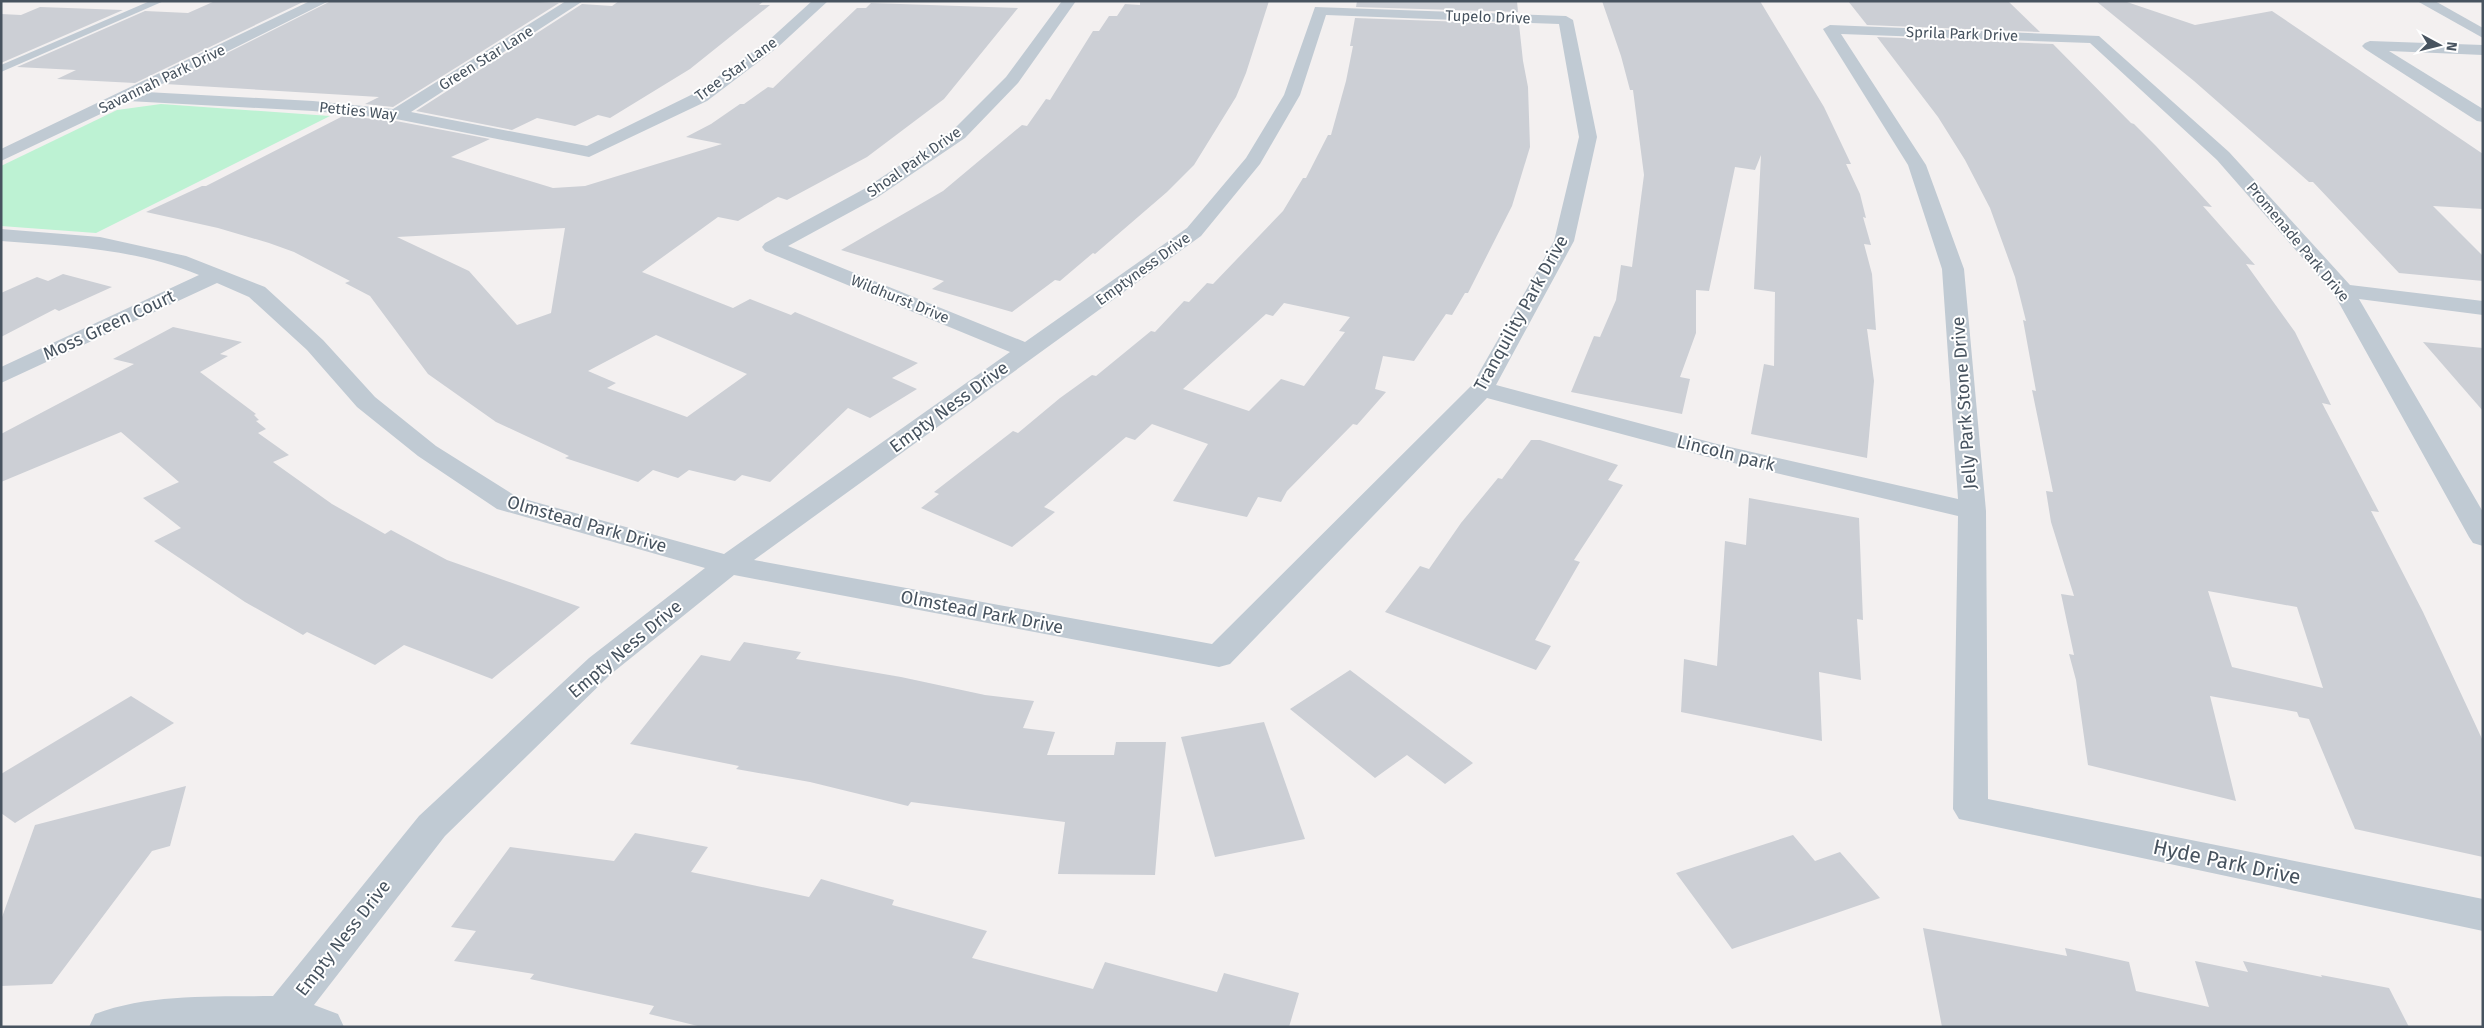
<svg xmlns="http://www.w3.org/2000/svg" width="2484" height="1028" font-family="'Fira Sans',sans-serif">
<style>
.green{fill:#bdf2d3}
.building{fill:#cccfd5;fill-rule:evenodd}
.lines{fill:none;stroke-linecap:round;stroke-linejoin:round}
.lane{fill:#c0cad3;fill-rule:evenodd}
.street{fill:#c0cad3;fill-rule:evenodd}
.labels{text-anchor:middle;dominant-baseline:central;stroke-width:4;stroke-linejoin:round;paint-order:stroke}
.far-street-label{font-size:15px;fill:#47535f;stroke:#fff}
.street-label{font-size:18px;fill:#47535f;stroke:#fff}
.near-street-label{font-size:21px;fill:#47535f;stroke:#fff}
</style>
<rect width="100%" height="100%" fill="#f3f0f0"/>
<!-- green -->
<polygon class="green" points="161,104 330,116 96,233 1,226 1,166 117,110"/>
<!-- building -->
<g class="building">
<polygon points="215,1 305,1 135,83 57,79 76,70 17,67 145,11 188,13"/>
<polygon points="331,1 522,1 559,3 393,107 365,104 379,97 165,84"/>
<polygon points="619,1 764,1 759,5 770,5 690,69 610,118 598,115 575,126 537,118 512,130 416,111 582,4 612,6"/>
<polygon points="1140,1 1269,1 1246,73 1236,97 1194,165 1167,192 1095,254 1093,253 1060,281 1055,280 1012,312 932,289 944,281 841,250 943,191 1022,125 1027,126 1046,99 1050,100 1093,31 1099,31 1109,16 1117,16 1125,4 1140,5"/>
<polygon points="1357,1 1517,1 1518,12 1356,7"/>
<polygon points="1602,1 1760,1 1824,107 1851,164 1846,164 1860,194 1866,218 1863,217 1871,245 1864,244 1872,274 1876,330 1867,329 1874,381 1867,458 1751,434 1764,364 1774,366 1775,292 1754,289 1761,155 1755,170 1735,167 1709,291 1696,290 1696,333 1680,377 1690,379 1682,414 1571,392 1594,336 1600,337 1616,300 1621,265 1632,267 1644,175 1633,90 1630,90 1621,56"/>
<polygon points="1848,1 2008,1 2040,32 1867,25"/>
<polygon points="2096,1 2124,1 2195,25 2272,11 2483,154 2483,209 2433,206 2483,256 2483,281 2399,273 2313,182 2309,182 2194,81"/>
<path d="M871,3L1018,8L944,99L867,157L787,200L778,197L738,221L718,217L642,272L733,308L750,299L791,315L795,312L918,363L892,378L917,389L870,418L848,408L770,482L742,475L735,481L689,470L678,478L653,470L638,482L565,458L569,456L496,422L428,374L370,296L345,283L350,281L294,252L269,243L218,228L146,212L202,186H206L343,116L396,121L490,139L451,157L553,188L585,186L722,144L686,137L711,124L740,104H744L768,87L773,88L857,8H866ZM565,228L551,313L517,325L469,271L397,237ZM656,335L747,374L687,417L607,388L616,383L588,371Z"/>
<polygon points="40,7 123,10 1,63 1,14 21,15"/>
<path d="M1355,18L1519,24L1523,61L1528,87L1530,147L1512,206L1468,293H1465L1452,315L1446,314L1414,361L1383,356L1375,389L1386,392L1357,425L1353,424L1287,491L1281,502L1258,497L1247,517L1173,501L1208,444L1152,424L1135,440L1126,437L1044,507L1055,512L1012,547L921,508L939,494L934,492L1013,431L1018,433L1060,398L1092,375L1096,376L1151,331L1155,332L1184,301L1189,302L1207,283L1213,284L1283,211L1303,178H1306L1328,135H1331L1346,81L1353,46H1350ZM1284,303L1350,317L1339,331L1345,332L1304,386L1281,379L1249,411L1183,389L1266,314L1273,316Z"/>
<path d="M1877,37L2053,44L2131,123L2134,124L2156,146L2212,207L2203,206L2255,265L2246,264L2295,332L2331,405L2322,403L2379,512L2371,511L2423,612L2483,741V857L2355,829L2309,719L2299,717L2297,712L2210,696L2236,801L2088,765L2076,680L2069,654L2074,655L2061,594L2074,596L2051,522L2046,491L2053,492L2032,390L2036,391L2023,320L2026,321L2015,277L1990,208L1965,160L1938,117ZM2208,591L2297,607L2323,688L2232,667Z"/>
<polygon points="63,274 112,287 59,311 55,309 1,337 1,293 37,277 48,281"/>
<polygon points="173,327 242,342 220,354 228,356 200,372 256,414 254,415 259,420 256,421 266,429 258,433 289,455 273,462 332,504 385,534 391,530 447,560 580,607 492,679 404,645 375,665 307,632 303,635 245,602 154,541 181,528 143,498 179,482 121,432 1,482 1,434 134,364 113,359"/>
<polygon points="2423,342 2483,348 2483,411"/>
<polygon points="1531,440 1540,440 1618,465 1608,480 1623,485 1574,560 1580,562 1535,640 1551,646 1536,670 1385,612 1420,566 1429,569 1461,523 1498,478 1502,479"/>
<polygon points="1749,498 1859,518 1863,620 1857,619 1861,680 1819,672 1822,741 1681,712 1684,659 1717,666 1725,541 1746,545"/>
<polygon points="744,642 801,652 796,659 901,677 985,695 1034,701 1023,728 1055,732 1047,755 1114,755 1116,742 1166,742 1155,875 1058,874 1065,822 911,802 908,806 810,782 736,769 739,766 630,744 701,655 730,661"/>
<polygon points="1350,670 1473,763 1445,784 1407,755 1375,778 1290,709"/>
<polygon points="131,696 174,723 15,823 1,813 1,774"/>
<polygon points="1264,722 1305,839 1215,857 1181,737"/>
<polygon points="186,786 170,846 152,851 52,984 1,986 1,920 35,825"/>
<polygon points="635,833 708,847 691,872 809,897 821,879 894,900 892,905 987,931 972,958 1093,989 1105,962 1217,992 1224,973 1299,993 1289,1027 702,1027 649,1014 654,1006 530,979 534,974 454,961 476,931 451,927 510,847 614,861"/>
<polygon points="1793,835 1815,861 1840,852 1880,898 1732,949 1676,873"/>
<polygon points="1923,928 2067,956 2065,948 2129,962 2136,991 2209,1007 2195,961 2248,972 2243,961 2322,977 2321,975 2389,988 2409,1027 1942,1027"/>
</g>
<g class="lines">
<!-- lane -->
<polygon class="lane" points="150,1 164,1 1,72 1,65"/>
<!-- street -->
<g class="street">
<polygon points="310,1 329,1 146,92 313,101 393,109 566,1 583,1 411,112 587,146 695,93 768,41 812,1 828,1 778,47 707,101 589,157 396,119 313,111 128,101 1,161 1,149"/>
<path d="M1062,1H1076L1018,83L965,138L878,197L788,246L1025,342L1187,228L1246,158L1284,95L1315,7L1566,16L1573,20L1597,137L1574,241L1496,385L1717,444L1958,499L1942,269L1908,165L1823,29L1830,25L2099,36L2229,152L2350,285L2483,301V315L2359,299L2483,512V546L2473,543L2469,537L2334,294L2217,160L2090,43L1841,34L1926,165L1964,269L1986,511L1988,799L2483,899V931L1959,819L1953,809L1958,516L1704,456L1487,398L1230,664L1219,667L734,575L611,674L445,836L314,1005L338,1014L344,1027H89L95,1014C150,993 215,997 273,996L419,816L589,658L705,568L497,509L418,456L357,407L307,350L249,297L217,283L1,383V367L199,275C137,249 67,246 1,241V229L100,237L186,256L265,287L323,340L375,397L436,446L517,497L724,554L1010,352L765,251L762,247L765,243L864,189L953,130L1006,77ZM1326,15L1559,24L1579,137L1554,241L1472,385L1212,644L754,560L1201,236L1260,164L1300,95Z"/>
<polygon points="2417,1 2435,1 2483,28 2483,38"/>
<polygon points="2370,41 2483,45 2483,55 2389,51 2483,109 2483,122 2477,121 2365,49 2362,46 2365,43"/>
</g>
</g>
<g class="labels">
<!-- far-street labels -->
<g class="far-street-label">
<text transform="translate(1488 17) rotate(2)">Tupelo Drive</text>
<text transform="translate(1962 34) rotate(2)">Sprila Park Drive</text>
<text transform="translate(486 58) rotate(-32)">Green Star Lane</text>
<text transform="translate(736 69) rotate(-36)">Tree Star Lane</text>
<text transform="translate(162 79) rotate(-26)">Savannah Park Drive</text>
<text transform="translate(358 111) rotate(6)">Petties Way</text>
<text transform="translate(914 162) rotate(-35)">Shoal Park Drive</text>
<text transform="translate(2298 242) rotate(50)">Promenade Park Drive</text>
<text transform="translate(1143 269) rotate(-36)">Emptyness Drive</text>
<text transform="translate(900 299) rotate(22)">Wildhurst Drive</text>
</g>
<!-- street labels -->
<g class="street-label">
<text transform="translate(1521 313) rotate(-61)">Tranquility Park Drive</text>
<text transform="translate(109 325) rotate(-25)">Moss Green Court</text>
<text transform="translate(1964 403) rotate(-94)">Jelly Park Stone Drive</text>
<text transform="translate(949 407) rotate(-36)">Empty Ness Drive</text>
<text transform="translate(1726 453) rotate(14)">Lincoln park</text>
<text transform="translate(587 524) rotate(16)">Olmstead Park Drive</text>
<text transform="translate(982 612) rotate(11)">Olmstead Park Drive</text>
<text transform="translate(625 649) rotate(-40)">Empty Ness Drive</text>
<text transform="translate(343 938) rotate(-52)">Empty Ness Drive</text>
</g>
<!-- near-street labels -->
<g class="near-street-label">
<text transform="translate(2227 862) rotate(12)">Hyde Park Drive</text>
</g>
</g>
<!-- border -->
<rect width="2484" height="1028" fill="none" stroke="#47535f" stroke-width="5"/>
<!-- north arrow -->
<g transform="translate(2439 45) rotate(97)" stroke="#ffffff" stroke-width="4" paint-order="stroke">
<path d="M0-4L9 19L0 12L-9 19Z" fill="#47535f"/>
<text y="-8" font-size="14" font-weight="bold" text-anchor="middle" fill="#47535f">N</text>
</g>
</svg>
